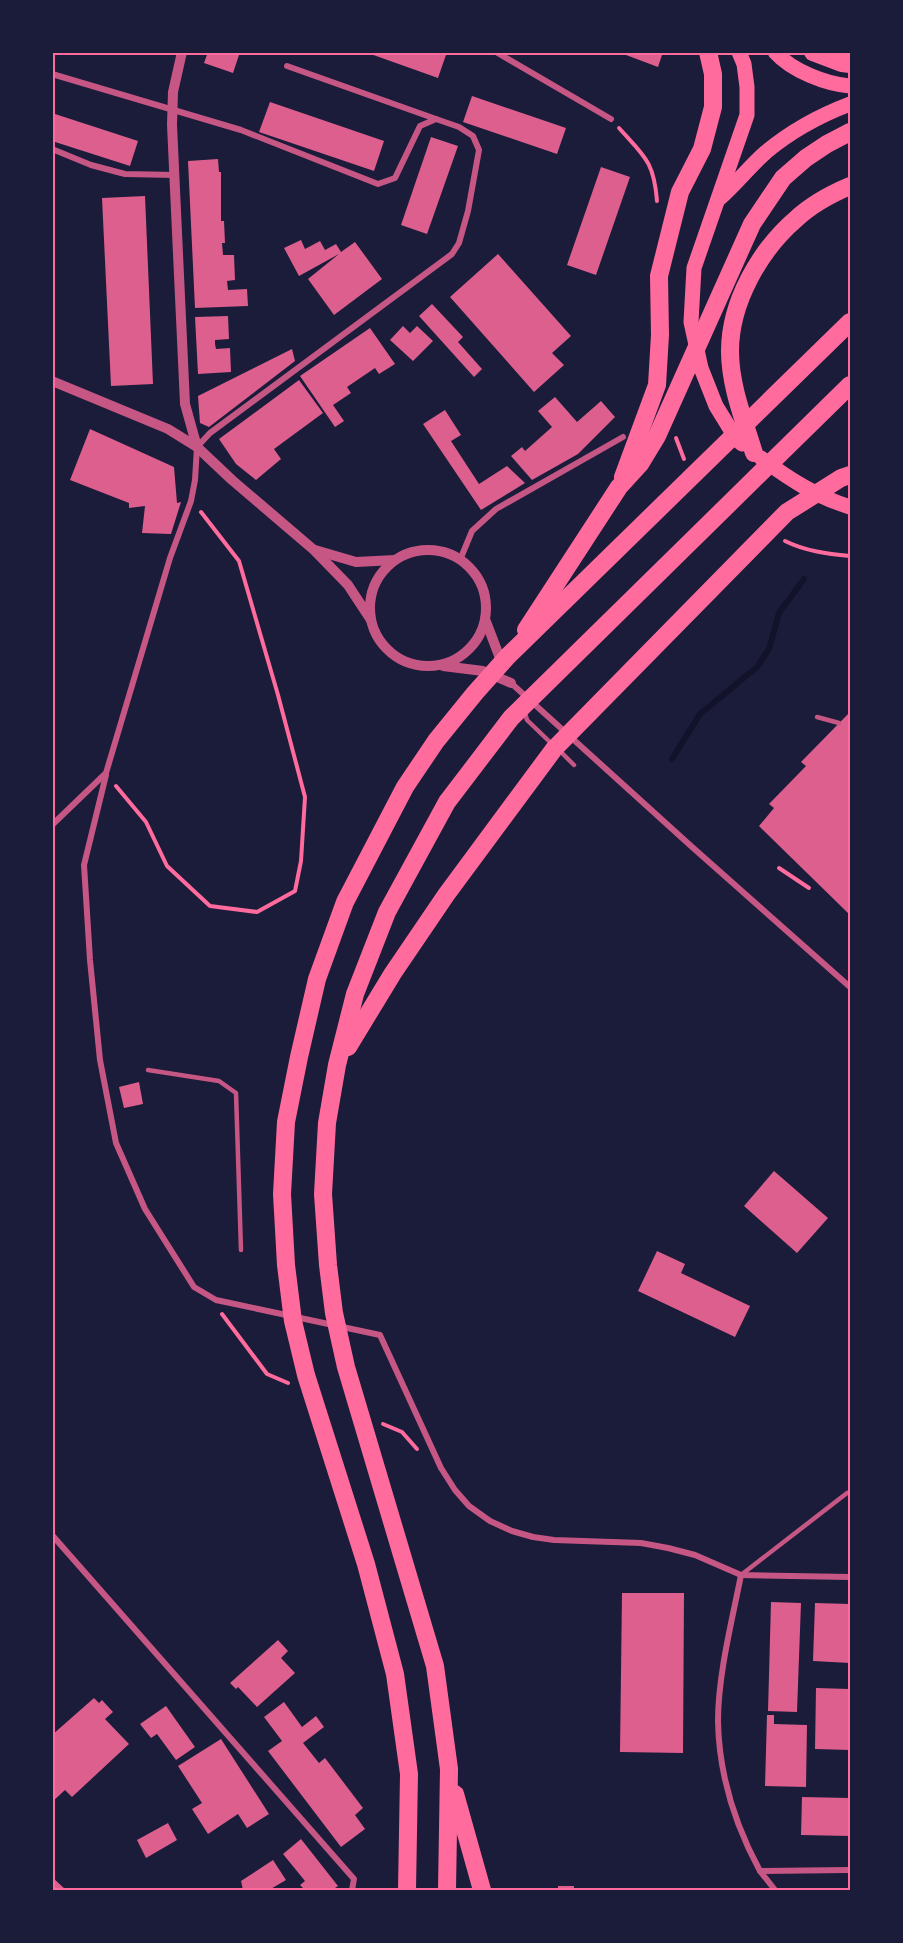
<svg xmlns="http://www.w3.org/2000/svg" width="903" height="1943" font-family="'Noto Sans',sans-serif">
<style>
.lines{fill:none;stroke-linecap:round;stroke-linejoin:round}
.stream{stroke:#12122b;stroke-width:6}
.building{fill:#dd5f8e}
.path{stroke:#ff6b9d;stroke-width:4}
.service{stroke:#c65784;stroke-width:4.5}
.minor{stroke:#c65784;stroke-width:6}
.tertiary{stroke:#c65784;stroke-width:10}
.primary{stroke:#ff6b9d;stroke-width:15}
.motorway{stroke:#ff6b9d;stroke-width:18}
.neatline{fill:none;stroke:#ff6b9d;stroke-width:2}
</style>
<rect width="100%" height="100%" fill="#1b1b3a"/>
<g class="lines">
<!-- stream -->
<polyline class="stream" points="672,759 700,714 757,667 769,649 779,613 804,579"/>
</g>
<!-- building -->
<g class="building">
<polygon points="208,52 240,52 233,73 204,63"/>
<polygon points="365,52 447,52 438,78"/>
<polygon points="618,52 663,52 658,67"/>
<polygon points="472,96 566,128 557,154 463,122"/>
<polygon points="270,102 384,141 374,171 259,132"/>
<polygon points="52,113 138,141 130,166 52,141"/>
<polygon points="431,137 458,146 427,234 401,225"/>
<polygon points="218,159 219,172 221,172 221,221 224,221 225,243 222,243 223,255 234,255 235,280 227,281 228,290 247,289 248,306 195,308 188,161"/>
<polygon points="601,167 630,177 596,275 567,265"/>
<polygon points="145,196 153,384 111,386 102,198"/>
<polygon points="301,240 305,249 320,241 325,250 336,244 341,252 355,242 382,279 334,315 308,279 339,254 299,276 284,248"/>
<polygon points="498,254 571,336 552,353 564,365 534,392 450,297"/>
<polygon points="432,304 463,337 458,342 482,369 474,377 419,316"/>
<polygon points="228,316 229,339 215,340 215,344 216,349 230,348 231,372 198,374 195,317"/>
<polygon points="403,326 410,333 417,326 433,341 413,361 390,340"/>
<polygon points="370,328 395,364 379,374 375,368 347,387 351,393 333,405 344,421 335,427 300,376"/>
<polygon points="292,349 295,361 209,427 200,423 198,396"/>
<polygon points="299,380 323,413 274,449 281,459 256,480 236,464 219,439"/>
<polygon points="555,397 577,422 601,401 615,417 578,454 532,480 511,456 522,447 525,451 552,427 538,411"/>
<polygon points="445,410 461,435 451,441 479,484 507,466 525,483 481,510 423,424"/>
<polygon points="90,429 174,467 177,503 181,502 171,534 142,533 145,506 129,508 129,503 70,480"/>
<polygon points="850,712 850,915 759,826 774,808 769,804 806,766 801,762"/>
<polygon points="139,1082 143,1104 124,1108 119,1087"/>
<polygon points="774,1171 828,1218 797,1253 744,1206"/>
<polygon points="657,1251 685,1264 681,1273 750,1306 735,1337 638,1291"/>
<polygon points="622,1593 684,1593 683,1753 620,1752"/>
<polygon points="771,1602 801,1603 797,1712 768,1711"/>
<polygon points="815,1603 850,1604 850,1663 813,1661"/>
<polygon points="278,1640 288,1651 281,1658 295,1673 257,1707 238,1687 236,1689 230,1683"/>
<polygon points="816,1688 850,1689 850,1750 815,1749"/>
<polygon points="94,1698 99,1703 102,1700 113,1712 105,1719 129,1744 72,1797 65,1790 52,1802 52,1735"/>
<polygon points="284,1702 302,1727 316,1716 324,1727 303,1743 319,1763 325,1758 363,1808 355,1815 365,1829 341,1847 268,1751 282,1741 264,1717"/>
<polygon points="166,1706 195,1747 176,1760 157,1734 151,1738 140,1724"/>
<polygon points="767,1715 774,1715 774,1724 807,1725 806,1787 765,1786"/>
<polygon points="221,1739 269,1814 247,1828 238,1814 208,1834 192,1809 202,1803 178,1766"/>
<polygon points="802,1797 850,1798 850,1836 801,1835"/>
<polygon points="168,1823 177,1840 146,1858 137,1840"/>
<polygon points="301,1839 338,1886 332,1890 305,1890 300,1885 305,1881 283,1854"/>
<polygon points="273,1860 286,1880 269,1890 243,1890 241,1881"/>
<polygon points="52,1877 66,1890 52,1890"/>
<rect x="558" y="1886" width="16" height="4"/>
</g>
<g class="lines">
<!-- path -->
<g class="path">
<path d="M619,128C644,156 654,161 657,201"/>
<polyline points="676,438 684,459"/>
<path d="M785,541C805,551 828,554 850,556"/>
<polyline points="116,786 146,822 167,866 210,906 257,912 295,891 301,861 305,797 278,695 239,561 201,512"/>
<polyline points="779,868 809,888"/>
<polyline points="222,1314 267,1374 288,1383"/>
<polyline points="383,1424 402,1432 417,1449"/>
</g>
<!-- service -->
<g class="service">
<polyline points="524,710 527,720 553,745"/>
<polyline points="817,717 839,723"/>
<polyline points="559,750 574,765"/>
<polyline points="148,1070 219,1081 236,1093 241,1250"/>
<polyline points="741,1575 847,1493"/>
</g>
<!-- minor -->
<g class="minor">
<polyline points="496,52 611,119"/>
<polyline points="287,66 436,119"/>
<polyline points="52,74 241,130 378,184 395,178 420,126 436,119 459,127 473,136 479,150 468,211 459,243 452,254 210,433 197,447 195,480 191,501 170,558 106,773 52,825"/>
<polyline points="52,149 91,165 125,174 175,175"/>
<polyline points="460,560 472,531 496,509 623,437"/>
<polyline points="511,683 691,846 850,987"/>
<polyline points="106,775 84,865 90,960 100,1060 116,1143 145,1209 194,1287 216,1300 380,1335 441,1468 455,1490 469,1506 490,1521 512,1531 533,1537 554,1540 641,1543 668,1548 695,1555 741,1575 850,1577"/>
<polyline points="52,1535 354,1879 352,1890"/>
<path d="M741,1575C732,1621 718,1675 718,1721C719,1775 735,1825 760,1871L850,1870"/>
<polyline points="760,1871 775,1890"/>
</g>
<!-- tertiary -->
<g class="tertiary">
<polyline points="182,52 173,92 172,125 185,404 197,447"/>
<polyline points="52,381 168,429 197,447 232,480 314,550 348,585 371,620"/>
<polyline points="315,550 356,562 395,560"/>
<circle cx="428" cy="608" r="58"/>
<polyline points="485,619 503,666"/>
<polyline points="443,666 483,671 511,683"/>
</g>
<!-- primary -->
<g class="primary">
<polyline points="739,52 744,64 747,87 747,115 694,268 691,322 701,368 716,406 737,440 742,444"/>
<path d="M775,52C792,71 826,84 850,86"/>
<path d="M720,198C736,184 750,166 766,152C790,132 821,115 850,104"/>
<path d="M761,458C789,479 817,497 850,507"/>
</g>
<!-- motorway -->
<g class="motorway">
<polyline points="813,52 842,63 850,64"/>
<path d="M754,453C744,420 730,386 730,351C730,302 760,250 796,219C812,204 831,194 850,186"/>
<polyline points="623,477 657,385 660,335 659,276 680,192 702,149 713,107 713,74 708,52"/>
<polyline points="526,630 619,487 640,464 657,436 752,224 783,178 806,158 827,144 850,132"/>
<polyline points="348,1047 393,973 446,895 554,749 787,512 841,478 850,475"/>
<polyline points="455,1794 482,1890"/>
<polyline points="407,1890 409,1774 395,1674 366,1564 306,1375 293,1321 286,1265 282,1194 286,1122 299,1057 317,979 345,902 405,787 436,741 475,693 508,656 850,322"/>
<polyline points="447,1890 449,1769 435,1666 346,1367 334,1313 328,1265 323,1194 327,1123 337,1065 355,994 387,912 447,802 511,718 850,385"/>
</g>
</g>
<!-- border -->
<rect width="903" height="1943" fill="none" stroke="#1b1b3a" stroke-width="108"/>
<rect x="54" y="54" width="795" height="1835" class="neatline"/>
</svg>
